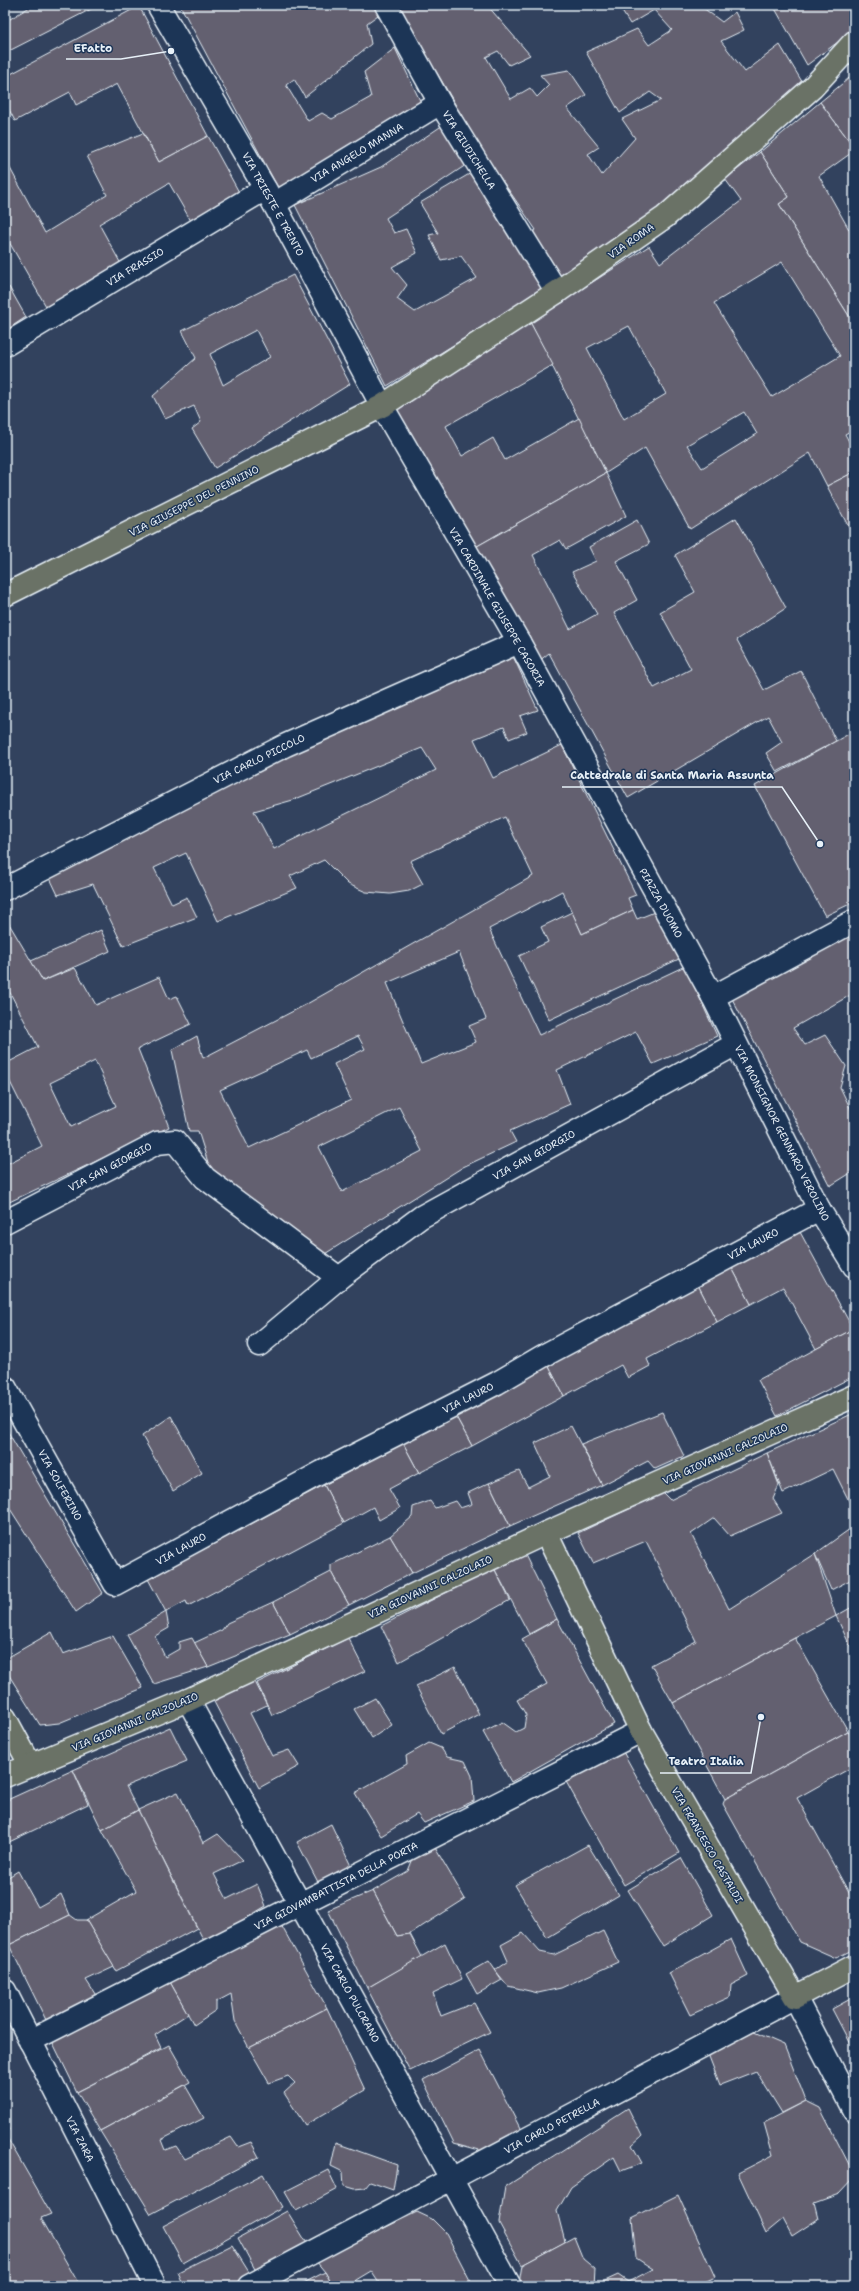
<svg xmlns="http://www.w3.org/2000/svg" width="859" height="2291" font-family="'Shantell Sans',sans-serif">
<style>
.building{fill:#646070;stroke:#e8f1f8;fill-rule:evenodd}
.lines{fill:none;stroke-linecap:round;stroke-linejoin:round}
.minor-casing{stroke:#e8f1f8;stroke-width:25}
.major-casing{stroke:#e8f1f8;stroke-width:25}
.minor{stroke:#1d3557;stroke-width:22}
.major{stroke:#6a7266;stroke-width:22}
.labels{text-anchor:middle;dominant-baseline:central;stroke-width:3;stroke-linejoin:round;paint-order:stroke}
.street-label{font-size:10px;fill:#e8f1f8;stroke:#1d3557}
.leader{fill:none;stroke:#e8f1f8;stroke-width:1.5}
.callout-dot{fill:#e8f1f8;stroke:#1d3557;stroke-width:1.5}
.callout-label{font-size:11px;text-anchor:middle;font-weight:bold;fill:#e8f1f8;stroke:#1d3557;stroke-width:3;stroke-linejoin:round;paint-order:stroke}
</style>
<rect width="100%" height="100%" fill="#32425e"/>
<filter id="ink" filterUnits="userSpaceOnUse"><feTurbulence type="fractalNoise" baseFrequency=".025" numOctaves="2"/><feDisplacementMap in="SourceGraphic" scale="8" xChannelSelector="R" yChannelSelector="G"/><feConvolveMatrix kernelMatrix="1 2 1 2 8 2 1 2 1" color-interpolation-filters="sRGB"/></filter>
<g filter="url(#ink)">
<!-- building -->
<g class="building">
<polygon points="33,5 99,5 5,53 5,22"/>
<polygon points="180,5 381,5 385,10 367,23 371,44 305,97 294,79 286,85 308,121 322,113 332,119 371,97 364,72 395,48 423,107 278,188"/>
<polygon points="392,5 487,5 530,55 509,65 498,51 486,57 511,99 530,88 537,97 549,85 540,75 569,70 586,95 567,108 599,147 588,154 602,175 635,138 622,119 661,100 650,92 620,113 586,52 637,29 649,45 672,30 654,10 630,24 618,5 706,5 702,7 722,22 735,12 744,30 721,41 745,72 780,45 804,85 659,211 533,296 387,386 295,205 381,167 443,125 466,165 386,218 394,233 406,229 417,253 392,267 407,285 397,299 415,312 477,278 461,256 441,260 429,235 438,233 420,203 471,173 513,243 536,230 484,154 437,73 402,26"/>
<polygon points="773,5 854,5 854,30 807,65"/>
<polygon points="139,6 208,136 159,162 117,84 76,105 70,92 15,121 5,102 5,77"/>
<polygon points="854,56 854,67 848,61"/>
<polygon points="854,74 854,147 820,102"/>
<polygon points="820,102 854,147 854,151 819,176 851,233 854,232 854,324 779,204 789,197 760,152"/>
<polygon points="143,133 159,162 208,136 240,194 191,221 169,183 99,224 121,264 47,308 5,235 5,159 45,233 107,195 87,156"/>
<path d="M760,152L789,197L779,204L854,324V429L845,434L854,451V472L827,486L810,453L690,529L645,448L606,473L530,322L649,246L660,263L741,201L725,179ZM782,262L840,356L772,397L714,303ZM629,326L666,394L624,419L587,348ZM744,412L757,434L702,468L687,445Z"/>
<path d="M293,275L350,384L215,468L192,429L201,422L194,406L165,419L153,396L196,358L182,331ZM256,330L270,357L223,385L210,354Z"/>
<polygon points="9,287 26,317 5,331 5,290"/>
<polygon points="530,322 553,365 446,426 462,456 493,438 505,460 579,418 606,473 472,549 393,410"/>
<polygon points="854,472 854,537 827,486"/>
<polygon points="606,473 626,516 566,549 560,540 533,555 570,629 597,614 572,572 596,561 589,547 637,520 649,544 616,561 637,600 614,613 654,688 691,669 660,612 695,592 675,555 736,518 786,608 737,640 764,690 801,671 836,741 777,772 766,753 782,742 768,716 628,798 549,653 538,662 472,549"/>
<path d="M512,654L538,710L520,716L527,732L509,739L504,727L474,739L493,778L562,745L636,895L628,898L633,910L582,934L562,891L489,929L539,1035L685,966L717,1036L653,1064L636,1032L557,1070L570,1104L510,1131L516,1142L463,1167L320,1257L211,1172L198,1131H189L172,1050L197,1036L203,1058L305,1005L533,876L505,817L410,861L423,884L409,891L390,894L366,892L348,884L324,860L290,876L297,888L218,921L186,853L154,868L172,904L187,897L197,917L123,946L93,884L58,895L49,876L276,755ZM422,748L436,770L274,849L254,811L293,800ZM459,952L486,1019L469,1026L476,1042L421,1064L387,983ZM358,1036L365,1049L334,1064L351,1100L249,1148L220,1090L307,1050L311,1058ZM399,1107L422,1151L342,1192L319,1147Z"/>
<polygon points="854,731 854,902 825,916 755,786"/>
<polygon points="633,910 637,919 657,911 679,959 549,1020 519,956 548,942 541,927 572,912 582,934"/>
<path d="M5,917L43,981L75,968L96,1005L159,977L169,999L177,996L191,1024L138,1049L169,1127L5,1204V1165L42,1146L7,1076L5,1077V1064L38,1047L5,983ZM95,1061L116,1106L71,1127L50,1083Z"/>
<polygon points="854,926 854,993 793,1028 805,1045 825,1035 846,1066 840,1087 854,1116 854,1171 830,1186 729,993"/>
<polygon points="101,930 110,951 43,981 31,961"/>
<polygon points="800,1232 853,1329 816,1349 783,1287 751,1304 732,1268"/>
<polygon points="732,1268 751,1304 717,1322 698,1285"/>
<polygon points="698,1285 717,1322 647,1359 650,1366 628,1378 621,1365 564,1396 548,1365"/>
<polygon points="853,1329 854,1376 777,1416 758,1380"/>
<polygon points="548,1365 564,1396 472,1446 455,1415"/>
<polygon points="662,1412 684,1456 655,1469 648,1461 602,1485 581,1444"/>
<polygon points="854,1413 854,1511 833,1469 783,1493 767,1453"/>
<polygon points="455,1415 472,1446 419,1473 403,1443"/>
<polygon points="171,1416 202,1473 173,1491 142,1436"/>
<polygon points="5,1426 11,1437 5,1440"/>
<polygon points="571,1426 602,1485 510,1526 489,1483 519,1471 528,1487 550,1476 535,1443"/>
<polygon points="11,1437 103,1593 76,1612 5,1501 5,1440"/>
<polygon points="403,1443 419,1473 389,1489 400,1508 379,1520 373,1507 344,1523 324,1485"/>
<polygon points="767,1453 779,1485 773,1499 782,1513 730,1536 714,1518 691,1534 729,1609 815,1554 836,1616 673,1703 651,1665 696,1641 646,1541 593,1563 578,1533 663,1493 670,1500"/>
<polygon points="489,1483 510,1526 412,1573 390,1536 412,1517 413,1507 430,1501 435,1508 455,1501 460,1508 472,1504 468,1493"/>
<polygon points="324,1485 344,1523 188,1606 186,1601 166,1612 148,1579"/>
<polygon points="854,1526 854,1578 831,1590 815,1554"/>
<polygon points="390,1536 412,1573 349,1605 331,1572 331,1565"/>
<polygon points="525,1555 557,1619 529,1634 494,1568"/>
<polygon points="494,1568 510,1600 399,1662 381,1626"/>
<polygon points="331,1572 349,1605 290,1634 273,1602"/>
<polygon points="273,1602 290,1634 208,1667 194,1643 222,1630 227,1623"/>
<polygon points="854,1606 854,1654 836,1616"/>
<polygon points="166,1612 169,1628 155,1636 165,1657 179,1649 179,1642 192,1638 208,1667 154,1684 127,1635"/>
<polygon points="557,1619 614,1724 511,1782 483,1732 502,1722 516,1732 524,1728 526,1715 517,1700 547,1684 522,1639"/>
<polygon points="52,1632 63,1654 113,1636 143,1688 59,1723 40,1725 5,1669 5,1659"/>
<polygon points="348,1638 365,1671 272,1715 257,1683"/>
<polygon points="795,1638 848,1731 725,1799 673,1703"/>
<polygon points="455,1667 479,1714 441,1734 416,1686"/>
<polygon points="253,1678 267,1705 250,1713 272,1756 289,1750 299,1766 259,1788 212,1698"/>
<polygon points="375,1698 392,1725 372,1738 354,1709"/>
<polygon points="170,1727 187,1761 126,1786 138,1810 102,1830 73,1770"/>
<polygon points="848,1731 854,1741 854,1766 797,1798 854,1902 854,1949 836,1958 800,1942 723,1804 725,1799"/>
<polygon points="429,1743 441,1748 447,1757 465,1761 472,1776 474,1801 424,1823 417,1814 381,1836 355,1793 407,1764 406,1756"/>
<polygon points="622,1750 679,1853 624,1885 564,1778"/>
<polygon points="73,1770 88,1804 5,1844 5,1801"/>
<polygon points="178,1792 203,1843 218,1834 243,1860 214,1874 227,1899 257,1884 266,1906 205,1943 138,1810"/>
<polygon points="138,1810 197,1928 116,1971 86,1920 136,1891 102,1830"/>
<polygon points="331,1824 351,1866 319,1884 297,1842"/>
<polygon points="588,1845 619,1895 547,1938 515,1885"/>
<polygon points="434,1846 465,1899 410,1934 397,1936 373,1891 408,1871 414,1856"/>
<polygon points="681,1858 713,1915 663,1946 628,1890"/>
<polygon points="18,1871 38,1907 61,1894 70,1915 9,1945 5,1937 5,1879"/>
<polygon points="373,1891 397,1936 410,1934 422,1957 367,1988 328,1910"/>
<polygon points="70,1915 77,1920 86,1920 114,1967 86,1980 97,1997 46,2020 9,1945"/>
<polygon points="280,1923 327,2008 249,2048 235,2021 231,1994 216,2002 216,2010 194,2025 170,1982"/>
<polygon points="603,1931 618,1962 561,1988 538,1993 508,1986 495,1970 508,1961 501,1945 523,1933 540,1952 554,1955"/>
<polygon points="731,1939 748,1976 731,1985 730,1997 690,2015 669,1973"/>
<polygon points="445,1943 462,1979 433,1993 441,2016 474,2003 490,2032 410,2071 367,1988"/>
<polygon points="489,1961 502,1980 477,1994 466,1974"/>
<polygon points="170,1982 188,2014 155,2035 161,2048 77,2092 52,2041"/>
<polygon points="854,1997 854,2051 832,2009"/>
<polygon points="327,2008 365,2090 305,2125 284,2093 295,2083 288,2076 269,2083 249,2048"/>
<polygon points="754,2032 784,2045 806,2101 782,2113 756,2071 720,2085 708,2054"/>
<polygon points="169,2045 190,2082 100,2131 77,2092"/>
<polygon points="480,2050 521,2130 483,2151 454,2143 423,2080"/>
<polygon points="185,2085 204,2118 161,2140 165,2150 176,2146 185,2159 231,2137 238,2147 251,2142 259,2157 151,2214 100,2131"/>
<polygon points="806,2101 820,2108 854,2174 854,2178 839,2194 814,2203 818,2219 792,2236 783,2219 766,2233 738,2173 773,2155 764,2123"/>
<polygon points="628,2108 642,2136 632,2145 642,2163 621,2171 614,2157 571,2187 557,2211 565,2242 522,2265 499,2223 505,2187"/>
<polygon points="5,2121 9,2130 5,2134"/>
<polygon points="5,2134 51,2214 41,2218 80,2286 5,2286"/>
<polygon points="336,2143 397,2165 393,2190 370,2182 365,2188 354,2189 344,2186 343,2172 331,2166"/>
<polygon points="328,2170 337,2189 296,2211 285,2192"/>
<polygon points="263,2174 282,2207 183,2263 163,2226"/>
<polygon points="678,2195 715,2277 697,2286 594,2286 618,2275 628,2282 653,2269 636,2258 632,2218"/>
<polygon points="287,2211 308,2245 257,2273 238,2238"/>
<polygon points="417,2212 432,2219 445,2232 473,2286 381,2286 371,2271 346,2286 333,2286 325,2272 316,2261"/>
<polygon points="574,2237 583,2259 595,2269 594,2286 521,2286 519,2283 522,2265"/>
<polygon points="232,2245 252,2277 232,2286 184,2286 178,2272"/>
<polygon points="325,2272 333,2286 298,2286"/>
</g>
<g class="lines">
<!-- minor casing -->
<g class="minor-casing">
<g id="minor">
<polyline points="158,5 274,204 382,406 519,642 713,997 819,1209 854,1266"/>
<polyline points="386,5 440,103 557,292"/>
<polyline points="274,204 440,103"/>
<polyline points="5,345 265,189"/>
<polyline points="5,889 286,745 519,642"/>
<polyline points="713,997 854,921"/>
<polyline points="5,1222 157,1143 175,1141 205,1178 339,1278 421,1217 736,1044"/>
<polyline points="259,1345 339,1278"/>
<polyline points="5,1387 115,1584 322,1472 497,1383 543,1356 819,1209"/>
<polyline points="188,1700 510,2286"/>
<polyline points="5,1991 155,2286"/>
<polyline points="30,2041 641,1731"/>
<polyline points="249,2286 795,1997 854,2111"/>
</g>
</g>
<!-- major casing -->
<g class="major-casing">
<g id="major">
<polyline points="5,595 382,406 557,292 665,217 812,88 854,42"/>
<polyline points="546,1533 641,1731 795,1997 854,1966"/>
<polyline points="5,1718 31,1766"/>
<polyline points="5,1776 188,1700 546,1533 854,1396"/>
</g>
</g>
<!-- minor -->
<use href="#minor" class="minor"/>
<!-- major -->
<use href="#major" class="major"/>
</g>
</g>
<g class="labels">
<!-- street labels -->
<g class="street-label">
<text transform="translate(469 150) rotate(58)">VIA GIUDICHELLA</text>
<text transform="translate(357 153) rotate(-31)">VIA ANGELO MANNA</text>
<text transform="translate(273 204) rotate(61)">VIA TRIESTE E TRENTO</text>
<text transform="translate(631 241) rotate(-35)">VIA ROMA</text>
<text transform="translate(135 267) rotate(-31)">VIA FRASSIO</text>
<text transform="translate(194 501) rotate(-27)">VIA GIUSEPPE DEL PENNINO</text>
<text transform="translate(497 607) rotate(60)">VIA CARDINALE GIUSEPPE CASORIA</text>
<text transform="translate(259 759) rotate(-26)">VIA CARLO PICCOLO</text>
<text transform="translate(661 903) rotate(61)">PIAZZA DUOMO</text>
<text transform="translate(782 1133) rotate(63)">VIA MONSIGNOR GENNARO VEROLINO</text>
<text transform="translate(534 1155) rotate(-29)">VIA SAN GIORGIO</text>
<text transform="translate(110 1167) rotate(-28)">VIA SAN GIORGIO</text>
<text transform="translate(753 1244) rotate(-28)">VIA LAURO</text>
<text transform="translate(468 1398) rotate(-27)">VIA LAURO</text>
<text transform="translate(725 1454) rotate(-24)">VIA GIOVANNI CALZOLAIO</text>
<text transform="translate(60 1485) rotate(61)">VIA SOLFERINO</text>
<text transform="translate(181 1549) rotate(-29)">VIA LAURO</text>
<text transform="translate(430 1587) rotate(-25)">VIA GIOVANNI CALZOLAIO</text>
<text transform="translate(135 1722) rotate(-23)">VIA GIOVANNI CALZOLAIO</text>
<text transform="translate(707 1845) rotate(60)">VIA FRANCESCO CASTALDI</text>
<text transform="translate(336 1886) rotate(-27)">VIA GIOVAMBATTISTA DELLA PORTA</text>
<text transform="translate(350 1993) rotate(61)">VIA CARLO PULCRANO</text>
<text transform="translate(552 2126) rotate(-28)">VIA CARLO PETRELLA</text>
<text transform="translate(80 2139) rotate(63)">VIA ZARA</text>
</g>
</g>
<!-- callouts -->
<path class="leader" d="M171 51L121 59H66M820 844L782 787H562M761 1717L751 1773H660"/>
<g class="callout-dot">
<circle cx="171" cy="51" r="4"/>
<circle cx="820" cy="844" r="4"/>
<circle cx="761" cy="1717" r="4"/>
</g>
<g class="callout-label">
<text x="93" y="52">EFatto</text>
<text x="672" y="779">Cattedrale di Santa Maria Assunta</text>
<text x="706" y="1765">Teatro Italia</text>
</g>
<!-- margin -->
<rect width="859" height="2291" fill="none" stroke="#1d3557" stroke-width="20"/>
<rect x="10" y="10" width="839" height="2271" fill="none" stroke="#e8f1f8" stroke-width="1.5" filter="url(#ink)"/>
</svg>
